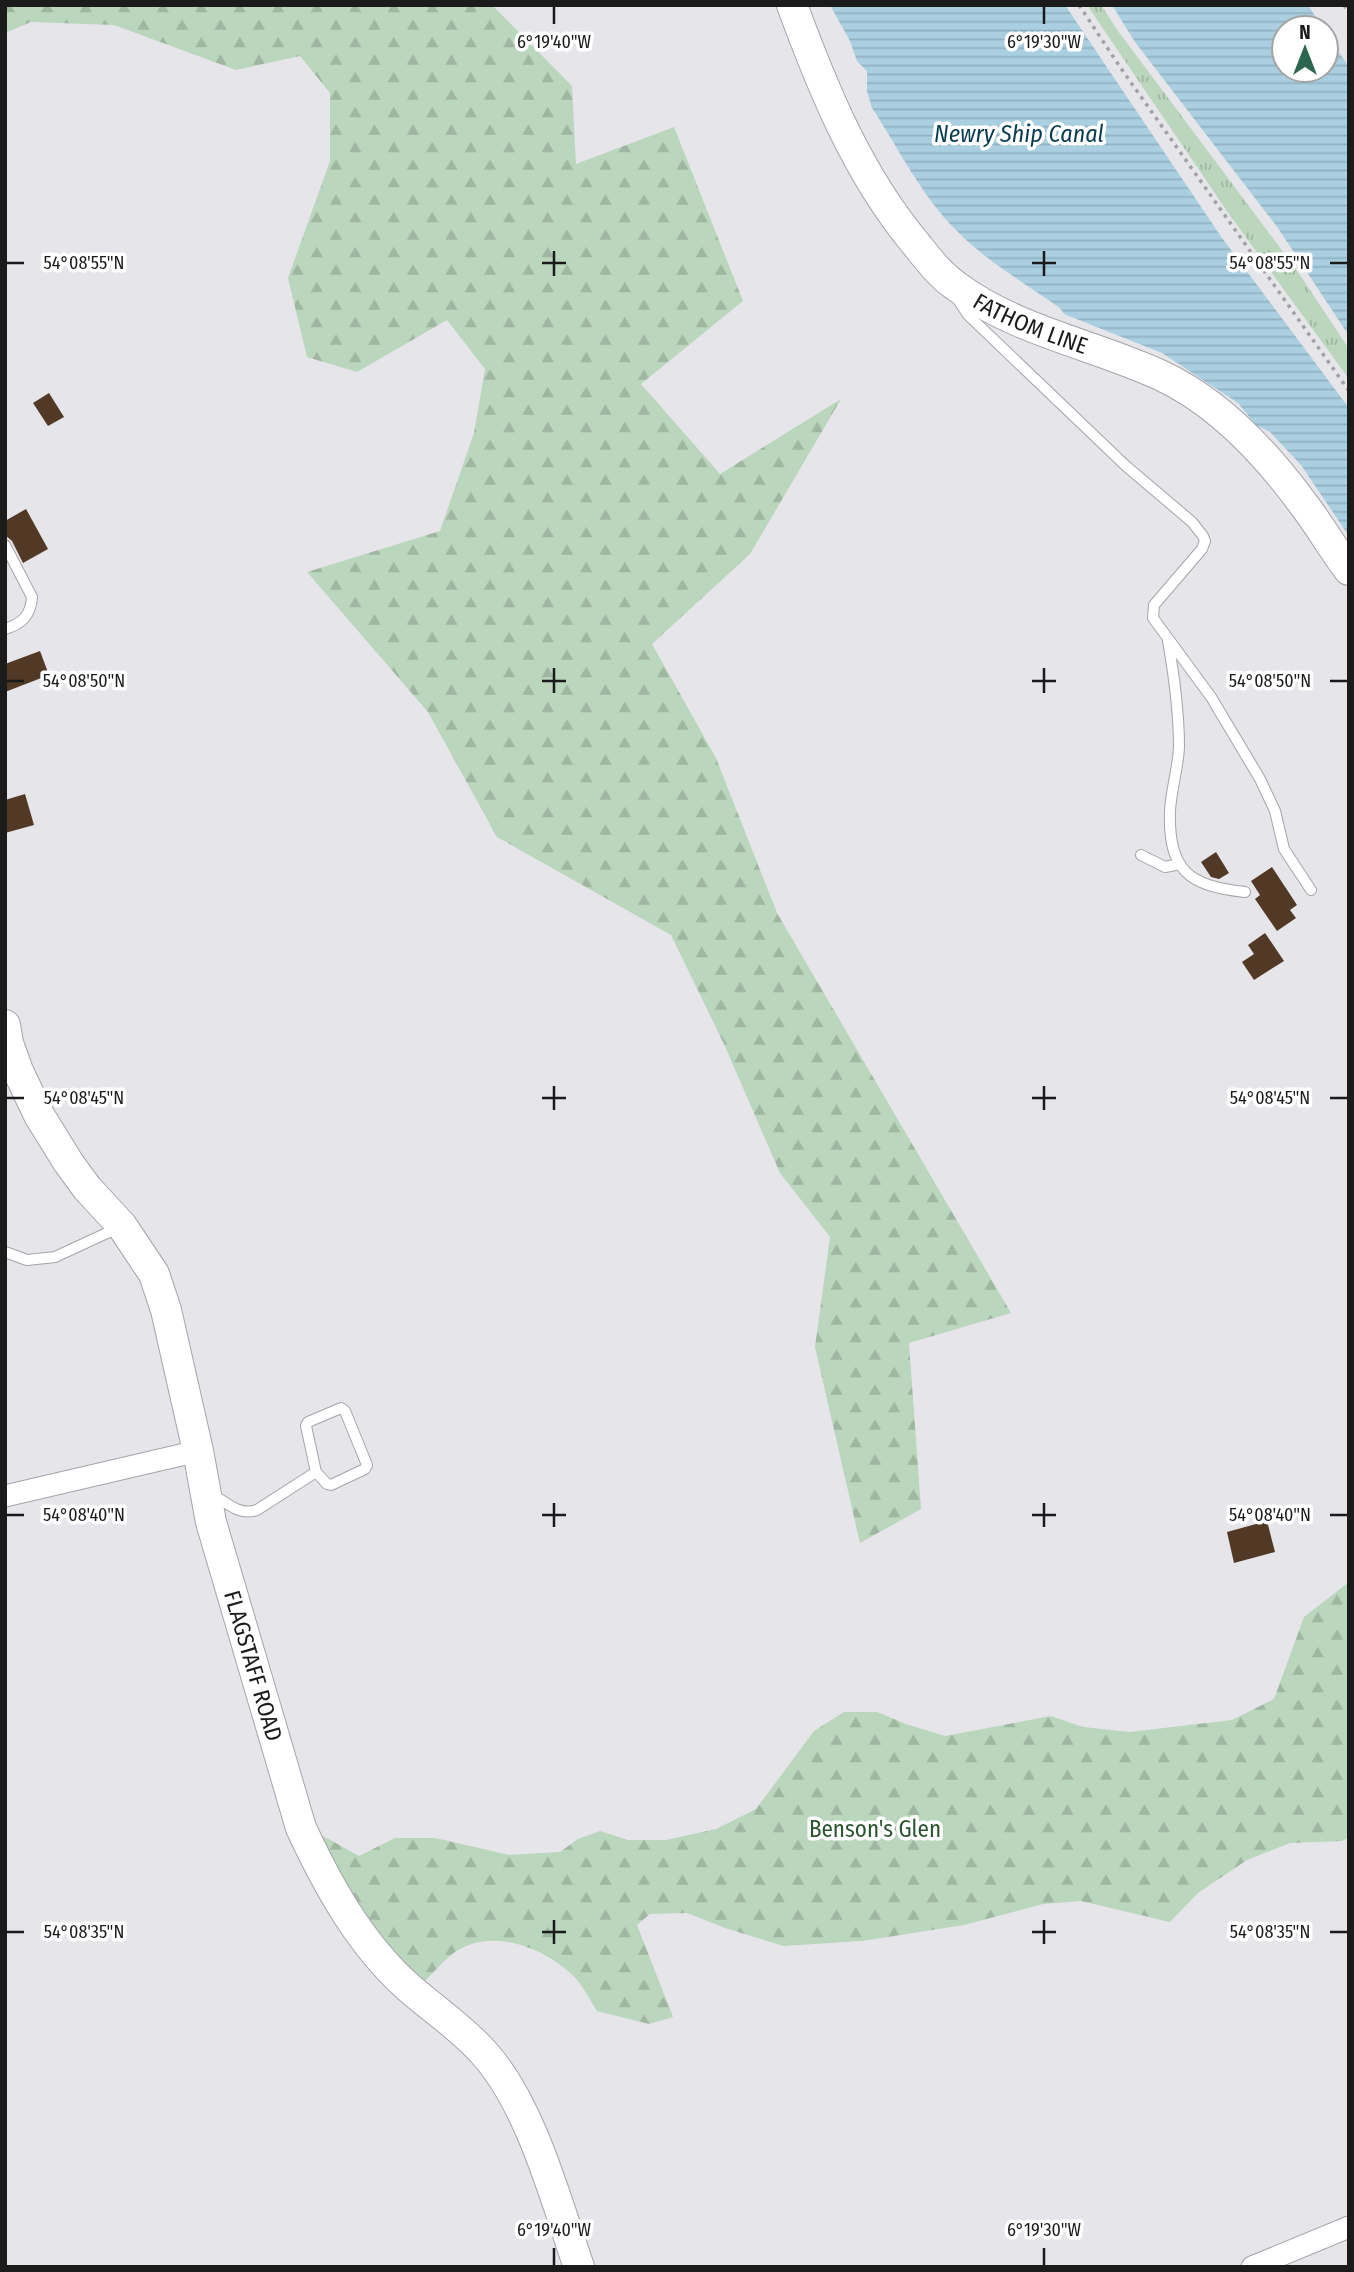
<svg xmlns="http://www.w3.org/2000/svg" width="1354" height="2272" font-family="'Fira Sans Condensed',sans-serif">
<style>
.grass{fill:url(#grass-tufts)}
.forest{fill:url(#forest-firs)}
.water{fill:url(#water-rules)}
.building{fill:#523925}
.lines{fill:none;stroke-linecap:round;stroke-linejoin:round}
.lane-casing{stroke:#a5a4a9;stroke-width:12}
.street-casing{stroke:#a5a4a9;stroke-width:23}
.secondary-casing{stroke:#a5a4a9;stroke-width:32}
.path{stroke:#a2a1a5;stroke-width:3.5;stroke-dasharray:3.5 5;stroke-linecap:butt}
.lane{stroke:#fff;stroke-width:10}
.street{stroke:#fff;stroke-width:21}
.secondary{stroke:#fff;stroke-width:30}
.ticks{fill:none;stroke:#1b1b1c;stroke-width:2.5}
.labels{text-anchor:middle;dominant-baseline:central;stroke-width:7;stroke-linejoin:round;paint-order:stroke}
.street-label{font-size:23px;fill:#1b1b1c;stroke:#fff}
.park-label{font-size:23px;fill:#29542f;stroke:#fff}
.water-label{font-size:24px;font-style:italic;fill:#063c50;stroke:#fff}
.ticks-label{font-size:18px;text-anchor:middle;fill:#1b1b1c;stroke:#fff;stroke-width:7;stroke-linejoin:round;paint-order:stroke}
</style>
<defs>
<pattern id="grass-tufts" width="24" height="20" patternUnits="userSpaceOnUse" patternTransform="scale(1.75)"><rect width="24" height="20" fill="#bad6bc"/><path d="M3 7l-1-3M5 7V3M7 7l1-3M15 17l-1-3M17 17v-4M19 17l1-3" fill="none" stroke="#9fb7a1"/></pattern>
<pattern id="forest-firs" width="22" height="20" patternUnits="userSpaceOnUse" patternTransform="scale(1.75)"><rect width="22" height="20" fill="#bad6bc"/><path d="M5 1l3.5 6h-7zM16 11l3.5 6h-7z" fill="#9fb7a1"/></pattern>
<pattern id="water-rules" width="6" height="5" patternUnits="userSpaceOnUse" patternTransform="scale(1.75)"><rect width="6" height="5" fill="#a9cfe1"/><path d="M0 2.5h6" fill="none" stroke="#91b1c0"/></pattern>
</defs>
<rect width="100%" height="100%" fill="#e6e5ea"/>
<!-- grass -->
<polygon class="grass" points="1087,5 1101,5 1118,31 1296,269 1349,349 1349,379 1229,214"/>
<!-- forest -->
<g class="forest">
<polygon points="5,5 492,5 572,86 576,164 674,127 743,301 641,384 720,474 841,399 750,554 652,644 716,758 777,913 1011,1313 909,1343 921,1509 860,1543 815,1347 830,1237 780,1173 724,1044 671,935 497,837 428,712 307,572 440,531 474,433 485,369 447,320 357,372 307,357 288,278 330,161 330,93 300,56 236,70 114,25 31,22 5,33"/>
<path d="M1349,1582V1837L1342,1841L1290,1843L1247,1860L1198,1893L1170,1922L1081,1901L1043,1904L964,1925L862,1941L783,1946L725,1928L687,1913L650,1914L637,1925L673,2017L649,2024L597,2011C589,1999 581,1981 569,1972C540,1946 490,1928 455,1952C444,1960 434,1972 424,1982L382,1941L342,1881L316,1832L359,1856L395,1838H435L509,1855L560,1852L578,1839L600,1831L628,1840H666L716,1829L756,1809L814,1731L844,1712H877L906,1724L945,1736L1051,1716L1083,1727L1130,1732L1232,1720L1274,1699L1304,1617Z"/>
</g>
<!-- water -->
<g class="water">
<path d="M830,5H1065L1222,238L1349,408V536L1301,465L1270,432L1256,425L1238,403L1162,353L1064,314L1060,308C1025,283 987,262 957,231C922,197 899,149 872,108L867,91V71L857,61L850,41Z"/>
<polygon points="1112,5 1308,5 1323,28 1284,28 1284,70 1326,70 1326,33 1349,67 1349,336 1278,228 1135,42"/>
</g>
<!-- building -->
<g class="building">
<polygon points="49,393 64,417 48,426 33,403"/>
<polygon points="26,509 48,549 23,563 12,541 5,535 5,521"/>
<polygon points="40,651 49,675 5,692 5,664"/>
<polygon points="25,794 34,825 5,833 5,800"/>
<polygon points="1216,852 1229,873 1219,879 1211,877 1201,862"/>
<polygon points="1272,867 1297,905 1290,910 1296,918 1277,931 1255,899 1260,895 1251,881"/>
<polygon points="1265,933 1284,961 1254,980 1242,962 1254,954 1248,945"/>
<polygon points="1267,1521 1275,1552 1234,1563 1227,1532"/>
</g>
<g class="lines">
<!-- lane casing -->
<g class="lane-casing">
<g id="lane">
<polyline points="957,298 968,315 1126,466 1192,522 1203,536 1205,541 1202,549 1154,605 1153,618 1211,697 1260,779 1275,811 1284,849 1311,890"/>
<path d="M5,545L32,597C31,615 22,624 5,629"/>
<path d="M1168,641C1174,675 1179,712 1179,747C1178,769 1171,790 1170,811C1168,871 1189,886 1245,892"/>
<polyline points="1141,855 1165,867 1180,864"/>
<polyline points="5,1252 27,1260 55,1257 120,1227"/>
<path d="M212,1494C227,1503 239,1516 257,1510L316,1472L306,1426L308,1422L341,1408L345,1411L367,1465L365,1469L331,1485L327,1484L316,1472"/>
</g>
</g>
<!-- street casing -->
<g class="street-casing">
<g id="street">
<polyline points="5,1496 198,1451"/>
<polyline points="1252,2267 1349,2227"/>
</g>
</g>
<!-- secondary casing -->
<g class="secondary-casing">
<g id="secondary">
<path id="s1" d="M792,5C823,89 858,175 916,244C928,259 940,275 956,286C1016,331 1093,344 1160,375C1219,402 1266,453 1304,505C1320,526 1333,549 1349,570"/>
<path id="s2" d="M5,1025L8,1043L18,1071L39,1115L68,1162L87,1188L122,1226L154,1274L166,1310L198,1451L211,1522L301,1828C328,1886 360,1944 408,1987C433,2009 462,2028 484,2053C531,2105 556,2201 579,2267"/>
</g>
</g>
<!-- path -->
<g class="path">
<polyline points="1079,5 1120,67 1349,391"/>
<polyline points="1344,5 1349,13"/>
</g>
<!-- lane -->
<use href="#lane" class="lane"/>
<!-- street -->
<use href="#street" class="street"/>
<!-- secondary -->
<use href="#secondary" class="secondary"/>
</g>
<!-- ticks -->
<path class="ticks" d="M554,7V24M1044,7V24M554,251V276M1044,251V276M7,263H24M542,263H566M1032,263H1056M1330,263H1347M554,668V693M1044,668V693M7,681H24M542,681H566M1032,681H1056M1330,681H1347M554,1086V1110M1044,1086V1110M7,1098H24M542,1098H566M1032,1098H1056M1330,1098H1347M554,1503V1527M1044,1503V1527M7,1515H24M542,1515H566M1032,1515H1056M1330,1515H1347M554,1920V1944M1044,1920V1944M7,1932H24M542,1932H566M1032,1932H1056M1330,1932H1347M554,2248V2265M1044,2248V2265"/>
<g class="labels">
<!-- street labels -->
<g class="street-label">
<text stroke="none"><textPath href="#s1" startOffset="413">FATHOM LINE</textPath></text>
<text stroke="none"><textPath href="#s2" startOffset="698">FLAGSTAFF ROAD</textPath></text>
</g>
<!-- park labels -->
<g class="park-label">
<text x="875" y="1829">Benson's Glen</text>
</g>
<!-- water labels -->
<g class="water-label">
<text x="1019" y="134">Newry Ship Canal</text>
</g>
</g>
<g class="ticks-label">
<text x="554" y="48">6°19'40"W</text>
<text x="1044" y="48">6°19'30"W</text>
<text x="84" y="269">54°08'55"N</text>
<text x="1270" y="269">54°08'55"N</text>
<text x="84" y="687">54°08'50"N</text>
<text x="1270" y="687">54°08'50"N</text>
<text x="84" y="1104">54°08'45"N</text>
<text x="1270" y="1104">54°08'45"N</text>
<text x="84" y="1521">54°08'40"N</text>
<text x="1270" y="1521">54°08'40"N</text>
<text x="84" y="1938">54°08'35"N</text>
<text x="1270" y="1938">54°08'35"N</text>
<text x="554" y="2236">6°19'40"W</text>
<text x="1044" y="2236">6°19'30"W</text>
</g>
<!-- border -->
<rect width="1354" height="2272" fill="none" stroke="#1b1b1c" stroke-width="14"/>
<!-- north arrow -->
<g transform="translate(1305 49)"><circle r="33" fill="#ffffff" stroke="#a4a4a4" stroke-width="2"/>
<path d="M0-5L12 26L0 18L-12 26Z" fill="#2c664f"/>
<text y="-10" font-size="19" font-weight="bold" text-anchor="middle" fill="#1b1b1c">N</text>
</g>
</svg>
